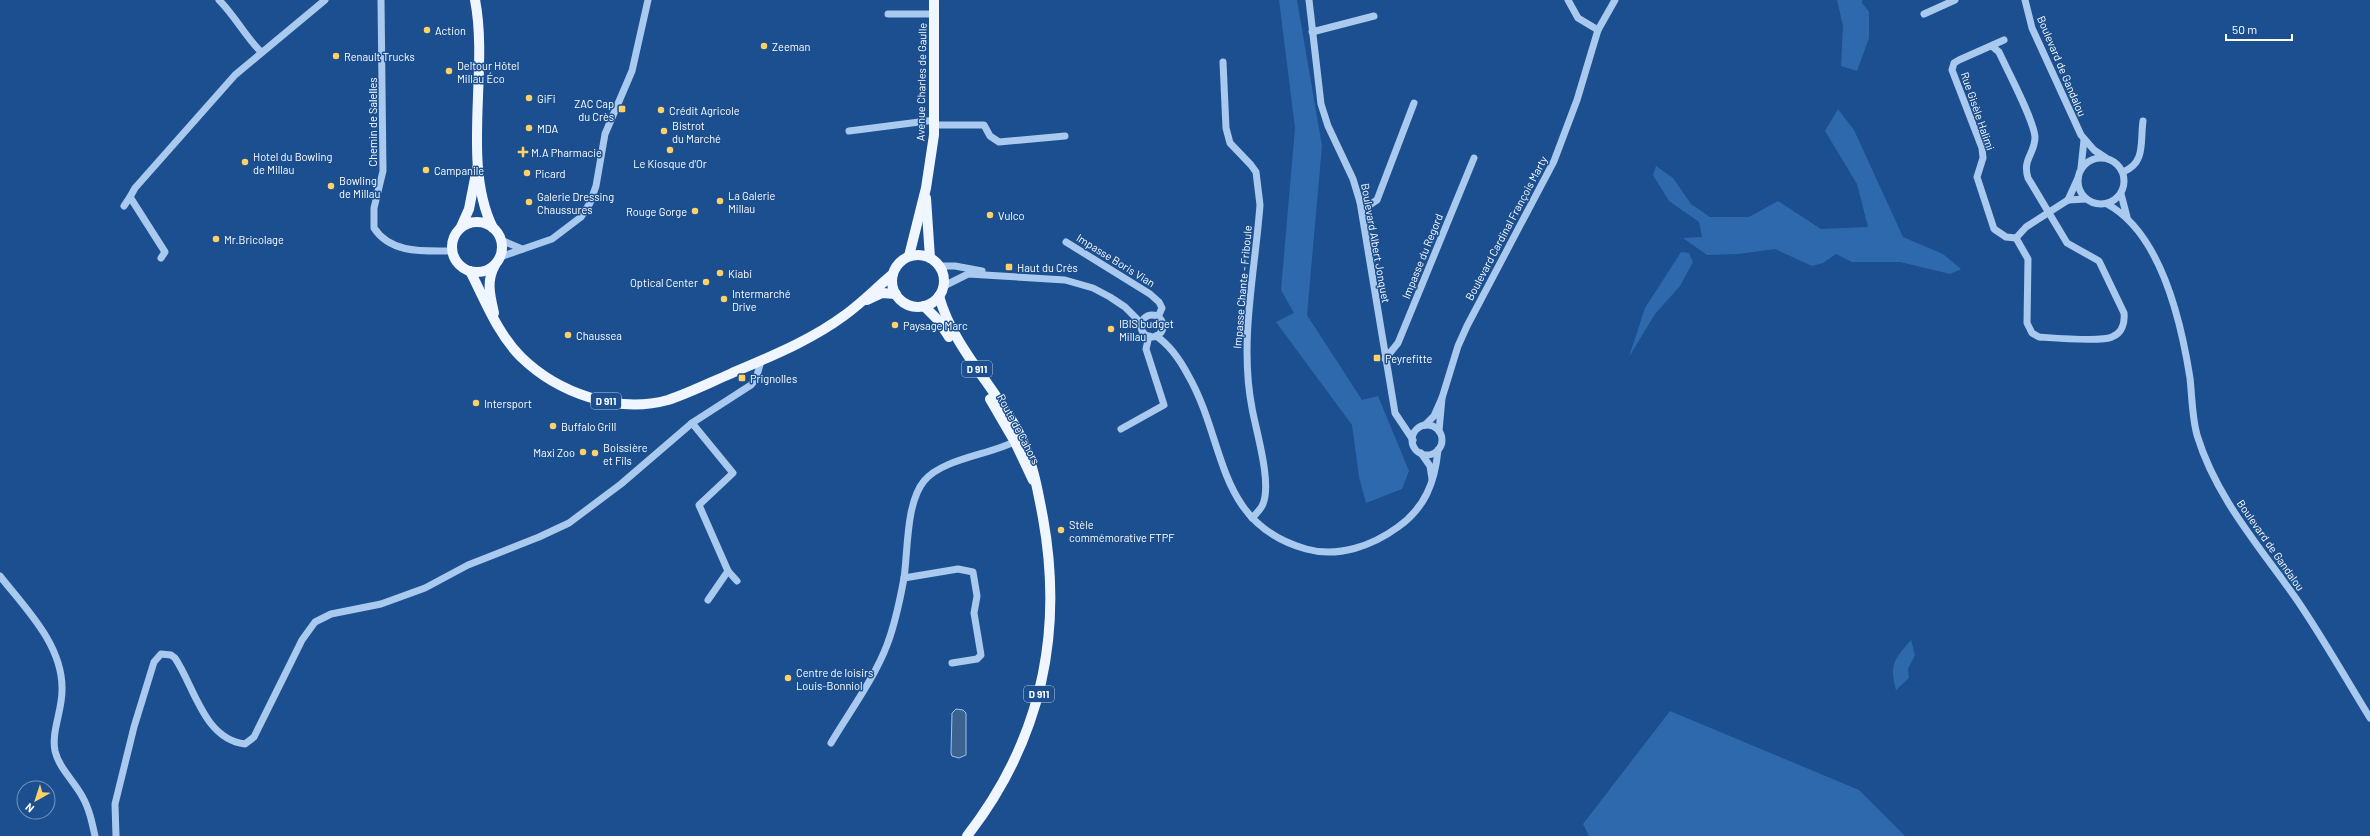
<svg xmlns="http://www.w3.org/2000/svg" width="2370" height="836" font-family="Barlow,sans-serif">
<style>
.green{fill:#2e69ad}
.water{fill:#3c6290;stroke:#9cc4f0}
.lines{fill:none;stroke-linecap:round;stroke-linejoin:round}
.minor{stroke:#a9c9ee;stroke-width:7}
.major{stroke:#f0f6ff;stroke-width:10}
.poi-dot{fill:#ffd166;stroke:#1b4f8f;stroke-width:1.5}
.labels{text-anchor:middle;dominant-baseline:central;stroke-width:3;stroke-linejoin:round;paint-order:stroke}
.shield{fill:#1b4f8f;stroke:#bbcadd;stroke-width:1}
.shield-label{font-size:10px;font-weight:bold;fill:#fff}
.poi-label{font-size:11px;fill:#fff;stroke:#1b4f8f;text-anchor:start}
.street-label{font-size:11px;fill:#fff;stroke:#1b4f8f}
</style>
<rect width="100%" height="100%" fill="#1b4f8f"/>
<!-- green -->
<g class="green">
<polygon points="1279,0 1297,0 1322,146 1307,315 1362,400 1378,396 1409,471 1402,489 1366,503 1359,477 1352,425 1276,322 1294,313 1281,290 1295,128"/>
<polygon points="1837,0 1862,0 1862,3 1869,12 1869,38 1857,71 1841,66 1843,26"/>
<polygon points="1838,109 1854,130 1903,237 1943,254 1961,269 1950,274 1900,262 1852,262 1836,254 1823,263 1812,266 1775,249 1738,254 1707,255 1683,238 1702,237 1699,222 1669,201 1653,175 1656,166 1673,178 1691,204 1710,217 1749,217 1778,201 1821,229 1868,227 1857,184 1825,131"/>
<polygon points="1681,252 1689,253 1693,262 1680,286 1655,314 1629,357 1645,308"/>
<path d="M1911,640L1915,655L1908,669L1909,678L1896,690C1889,664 1894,660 1911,640Z"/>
<polygon points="1670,711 1859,790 1905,836 1589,836 1583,824"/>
</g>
<!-- water -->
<polygon class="water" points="956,709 963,710 966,713 966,755 959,758 952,756 951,753 952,713"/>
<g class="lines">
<!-- minor -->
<g class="minor">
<path d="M219,0C235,16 245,36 261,52"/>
<path d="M381,0L383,171L374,208V228C391,254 424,251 452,251"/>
<polyline points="1309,0 1321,104 1328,126 1353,179 1360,202 1395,413 1413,440"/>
<polyline points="1568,0 1578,18 1598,30"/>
<polyline points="2025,0 2032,28 2081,135 2094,150 2106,158"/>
<polyline points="888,14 934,14"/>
<polyline points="1924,14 1955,0"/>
<polyline points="1312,32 1374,16"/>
<polyline points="2004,40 1959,60 1954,63 1952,70 1982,148 1983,158 1977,177 1994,229 2006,237 2016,238 2026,227 2068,200 2086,199"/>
<path d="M1993,47L1999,52C2007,70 2034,120 2035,137C2035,154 2022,159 2028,178L2067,243L2099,261L2124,313C2125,323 2122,333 2112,337C2101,342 2054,338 2039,337L2032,333L2027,323L2028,259L2016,238"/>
<path d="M1223,62L1226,128L1230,143L1251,165L1256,172L1260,205C1255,272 1239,342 1252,408C1256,431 1272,482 1263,504C1261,509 1256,514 1252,518"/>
<polyline points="934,125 984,125 990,136 999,142 1065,136"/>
<polyline points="849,131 935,120"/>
<circle cx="2101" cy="181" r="23"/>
<polyline points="2081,168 2084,140"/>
<path d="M2123,172C2146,163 2140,142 2143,121"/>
<polyline points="2121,194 2127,217"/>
<polyline points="2068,200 2078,178"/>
<polyline points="1360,202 1371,204 1377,200 1414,103"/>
<path d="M2107,204C2161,233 2181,321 2190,378C2192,396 2192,417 2197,435C2216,498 2260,547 2297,600C2323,638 2346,679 2370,718"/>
<polyline points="124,206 130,197"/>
<polyline points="501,240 522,249"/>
<polyline points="1066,242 1150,294 1159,302 1162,308 1158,317"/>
<polyline points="500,257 552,239 581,217 590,203 596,186 605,134 632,71 648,0"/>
<polyline points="161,258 165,252 130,197 135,188 235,75 325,0"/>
<polyline points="939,266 955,266 982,271"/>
<polyline points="944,286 968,274 1065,280 1093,288 1110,297 1125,307 1141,323"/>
<circle cx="1152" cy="326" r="11"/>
<path d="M1156,336C1170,345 1180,360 1188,375C1227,443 1215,523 1306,549C1338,558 1372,546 1398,527C1425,508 1435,482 1438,450"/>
<polyline points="1385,359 1398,343 1474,158"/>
<polyline points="1442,398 1458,346 1467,326 1554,161 1577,100 1598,30 1615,0"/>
<polyline points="692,423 733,473 699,505 728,571 708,600"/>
<polyline points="1425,425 1434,416 1442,398 1439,431"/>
<circle cx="1427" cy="440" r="15"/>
<polyline points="1121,429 1164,405 1146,349 1149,336"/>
<polyline points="1421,453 1430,466 1432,479"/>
<polyline points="728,571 737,581"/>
<path d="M0,576C25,608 62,644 62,688C63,709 51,731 55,751C59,768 74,781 82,796C89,808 92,822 95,836"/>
<polyline points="904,578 958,569 973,572 977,596 974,613 981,655 977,659 952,663"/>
<path d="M831,743C850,711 874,679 887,645C895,624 900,600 904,578C908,550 906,503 924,481C943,458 991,455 1018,440"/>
<path d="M116,836L115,804L134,727L154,662L161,654L171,655L175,658C195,688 204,739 245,744L254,737L302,640L315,622L331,614L381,604L425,588L468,565L539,537L569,523L621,484L692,423L751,385L756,379L761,361"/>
</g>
<!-- major -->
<g class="major">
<path d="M475,0C489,70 461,164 493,228"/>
<polyline points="926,198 930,258"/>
<circle cx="477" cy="247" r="25"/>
<polyline points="461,227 469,209 477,168"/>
<circle cx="918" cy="281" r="26"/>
<polyline points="909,256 926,188 934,135 934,0"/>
<path d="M470,271C485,300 497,333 521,357C558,393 617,414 668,400C689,393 709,383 730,374C769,357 810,341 845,315C862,303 877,287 893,274"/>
<path d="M939,296C954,350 998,389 1022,439C1033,464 1038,491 1043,518C1064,635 1040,742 967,836"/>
<polyline points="867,300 882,293 896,294"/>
<polyline points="924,306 938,320 949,337"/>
<path d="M494,313C490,295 486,281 495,265"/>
<polyline points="990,399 1015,442 1033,480"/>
</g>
</g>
<!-- markers -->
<g class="poi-dot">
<circle cx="427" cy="30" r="4"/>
<circle cx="764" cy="46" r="4"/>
<circle cx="336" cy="56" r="4"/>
<circle cx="449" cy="71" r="4"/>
<circle cx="529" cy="98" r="4"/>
<rect x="618" y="105" width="8" height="8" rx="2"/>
<circle cx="661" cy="110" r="4"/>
<circle cx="529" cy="128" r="4"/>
<circle cx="664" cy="131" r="4"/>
<circle cx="670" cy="150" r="4"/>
<path d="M521 146h4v4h4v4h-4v4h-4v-4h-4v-4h4z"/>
<circle cx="245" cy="162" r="4"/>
<circle cx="426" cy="170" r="4"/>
<circle cx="527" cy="173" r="4"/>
<circle cx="331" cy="186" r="4"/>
<circle cx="720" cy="201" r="4"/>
<circle cx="529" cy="202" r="4"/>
<circle cx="695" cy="211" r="4"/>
<circle cx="990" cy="215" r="4"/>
<circle cx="216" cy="239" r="4"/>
<rect x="1005" y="263" width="8" height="8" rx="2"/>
<circle cx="720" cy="273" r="4"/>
<circle cx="706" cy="282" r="4"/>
<circle cx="724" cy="299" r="4"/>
<circle cx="895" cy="325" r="4"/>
<circle cx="1111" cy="329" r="4"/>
<circle cx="568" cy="335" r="4"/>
<rect x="1373" y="354" width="8" height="8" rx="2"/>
<rect x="738" y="374" width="8" height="8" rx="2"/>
<circle cx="476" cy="403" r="4"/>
<circle cx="553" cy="426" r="4"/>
<circle cx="583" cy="452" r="4"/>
<circle cx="595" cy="453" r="4"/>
<circle cx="1061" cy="530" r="4"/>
<circle cx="788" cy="678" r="4"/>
</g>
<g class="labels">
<!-- shield labels -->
<g class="shield">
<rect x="962" y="361" width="30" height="16" rx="3"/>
<rect x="591" y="393" width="30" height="16" rx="3"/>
<rect x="1024" y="686" width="30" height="16" rx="3"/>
</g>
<g class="shield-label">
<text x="977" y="369">D 911</text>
<text x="606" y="401">D 911</text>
<text x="1039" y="694">D 911</text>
</g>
<!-- poi labels -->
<g class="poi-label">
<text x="435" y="30">Action</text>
<text x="772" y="46">Zeeman</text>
<text x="344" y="56">Renault Trucks</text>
<text x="457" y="65">Deltour Hôtel<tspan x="457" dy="13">Millau Éco</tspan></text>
<text x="537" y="98">GiFi</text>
<text x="614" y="103" text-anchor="end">ZAC Cap<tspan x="614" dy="13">du Crès</tspan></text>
<text x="669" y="110">Crédit Agricole</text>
<text x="672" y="125">Bistrot<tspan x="672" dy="13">du Marché</tspan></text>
<text x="537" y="128">MDA</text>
<text x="531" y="152">M.A Pharmacie</text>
<text x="253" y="156">Hotel du Bowling<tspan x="253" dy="13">de Millau</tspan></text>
<text x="670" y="163" text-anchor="middle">Le Kiosque d'Or</text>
<text x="434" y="170">Campanile</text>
<text x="535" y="173">Picard</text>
<text x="339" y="180">Bowling<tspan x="339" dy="13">de Millau</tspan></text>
<text x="728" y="195">La Galerie<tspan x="728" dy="13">Millau</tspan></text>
<text x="537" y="196">Galerie Dressing<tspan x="537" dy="13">Chaussures</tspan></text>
<text x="687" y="211" text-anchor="end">Rouge Gorge</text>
<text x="998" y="215">Vulco</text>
<text x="224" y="239">Mr.Bricolage</text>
<text x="1017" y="267">Haut du Crès</text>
<text x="728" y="273">Kiabi</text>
<text x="698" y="282" text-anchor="end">Optical Center</text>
<text x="732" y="293">Intermarché<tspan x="732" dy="13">Drive</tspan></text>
<text x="1119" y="323">IBIS budget<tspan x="1119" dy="13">Millau</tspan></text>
<text x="903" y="325">Paysage Marc</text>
<text x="576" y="335">Chaussea</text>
<text x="1385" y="358">Peyrefitte</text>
<text x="750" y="378">Prignolles</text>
<text x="484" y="403">Intersport</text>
<text x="561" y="426">Buffalo Grill</text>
<text x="603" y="447">Boissière<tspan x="603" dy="13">et Fils</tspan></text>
<text x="575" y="452" text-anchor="end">Maxi Zoo</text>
<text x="1069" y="524">Stèle<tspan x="1069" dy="13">commémorative FTPF</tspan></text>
<text x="796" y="672">Centre de loisirs<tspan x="796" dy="13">Louis-Bonniol</tspan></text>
</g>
<!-- street labels -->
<g class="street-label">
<text transform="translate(2062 66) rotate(67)">Boulevard de Gandalou</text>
<text transform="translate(921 82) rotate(-89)">Avenue Charles de Gaulle</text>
<text transform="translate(1978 111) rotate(71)">Rue Gisèle Halimi</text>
<text transform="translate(372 122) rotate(-90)">Chemin de Salelles</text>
<text transform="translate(1506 228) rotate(-62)">Boulevard Cardinal François Marty</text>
<text transform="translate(1376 243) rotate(80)">Boulevard Albert Jonquet</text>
<text transform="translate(1422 256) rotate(-68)">Impasse du Regord</text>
<text transform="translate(1116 260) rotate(32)">Impasse Boris Vian</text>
<text transform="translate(1242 287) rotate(-85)">Impasse Chante - Friboule</text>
<text transform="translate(1019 429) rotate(62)">Route de Cahors</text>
<text transform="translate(2271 545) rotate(55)">Boulevard de Gandalou</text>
</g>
</g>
<!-- north arrow -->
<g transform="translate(36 800) rotate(219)"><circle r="19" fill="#1b4f8f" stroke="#7695bc"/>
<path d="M0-3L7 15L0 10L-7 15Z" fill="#ffd166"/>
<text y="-6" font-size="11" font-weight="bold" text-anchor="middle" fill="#ffffff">N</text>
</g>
<!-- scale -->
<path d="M2226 34v6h66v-6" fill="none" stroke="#ffffff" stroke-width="2"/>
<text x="2232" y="34" font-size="12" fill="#ffffff" stroke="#1b4f8f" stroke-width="3" paint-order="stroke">50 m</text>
</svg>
